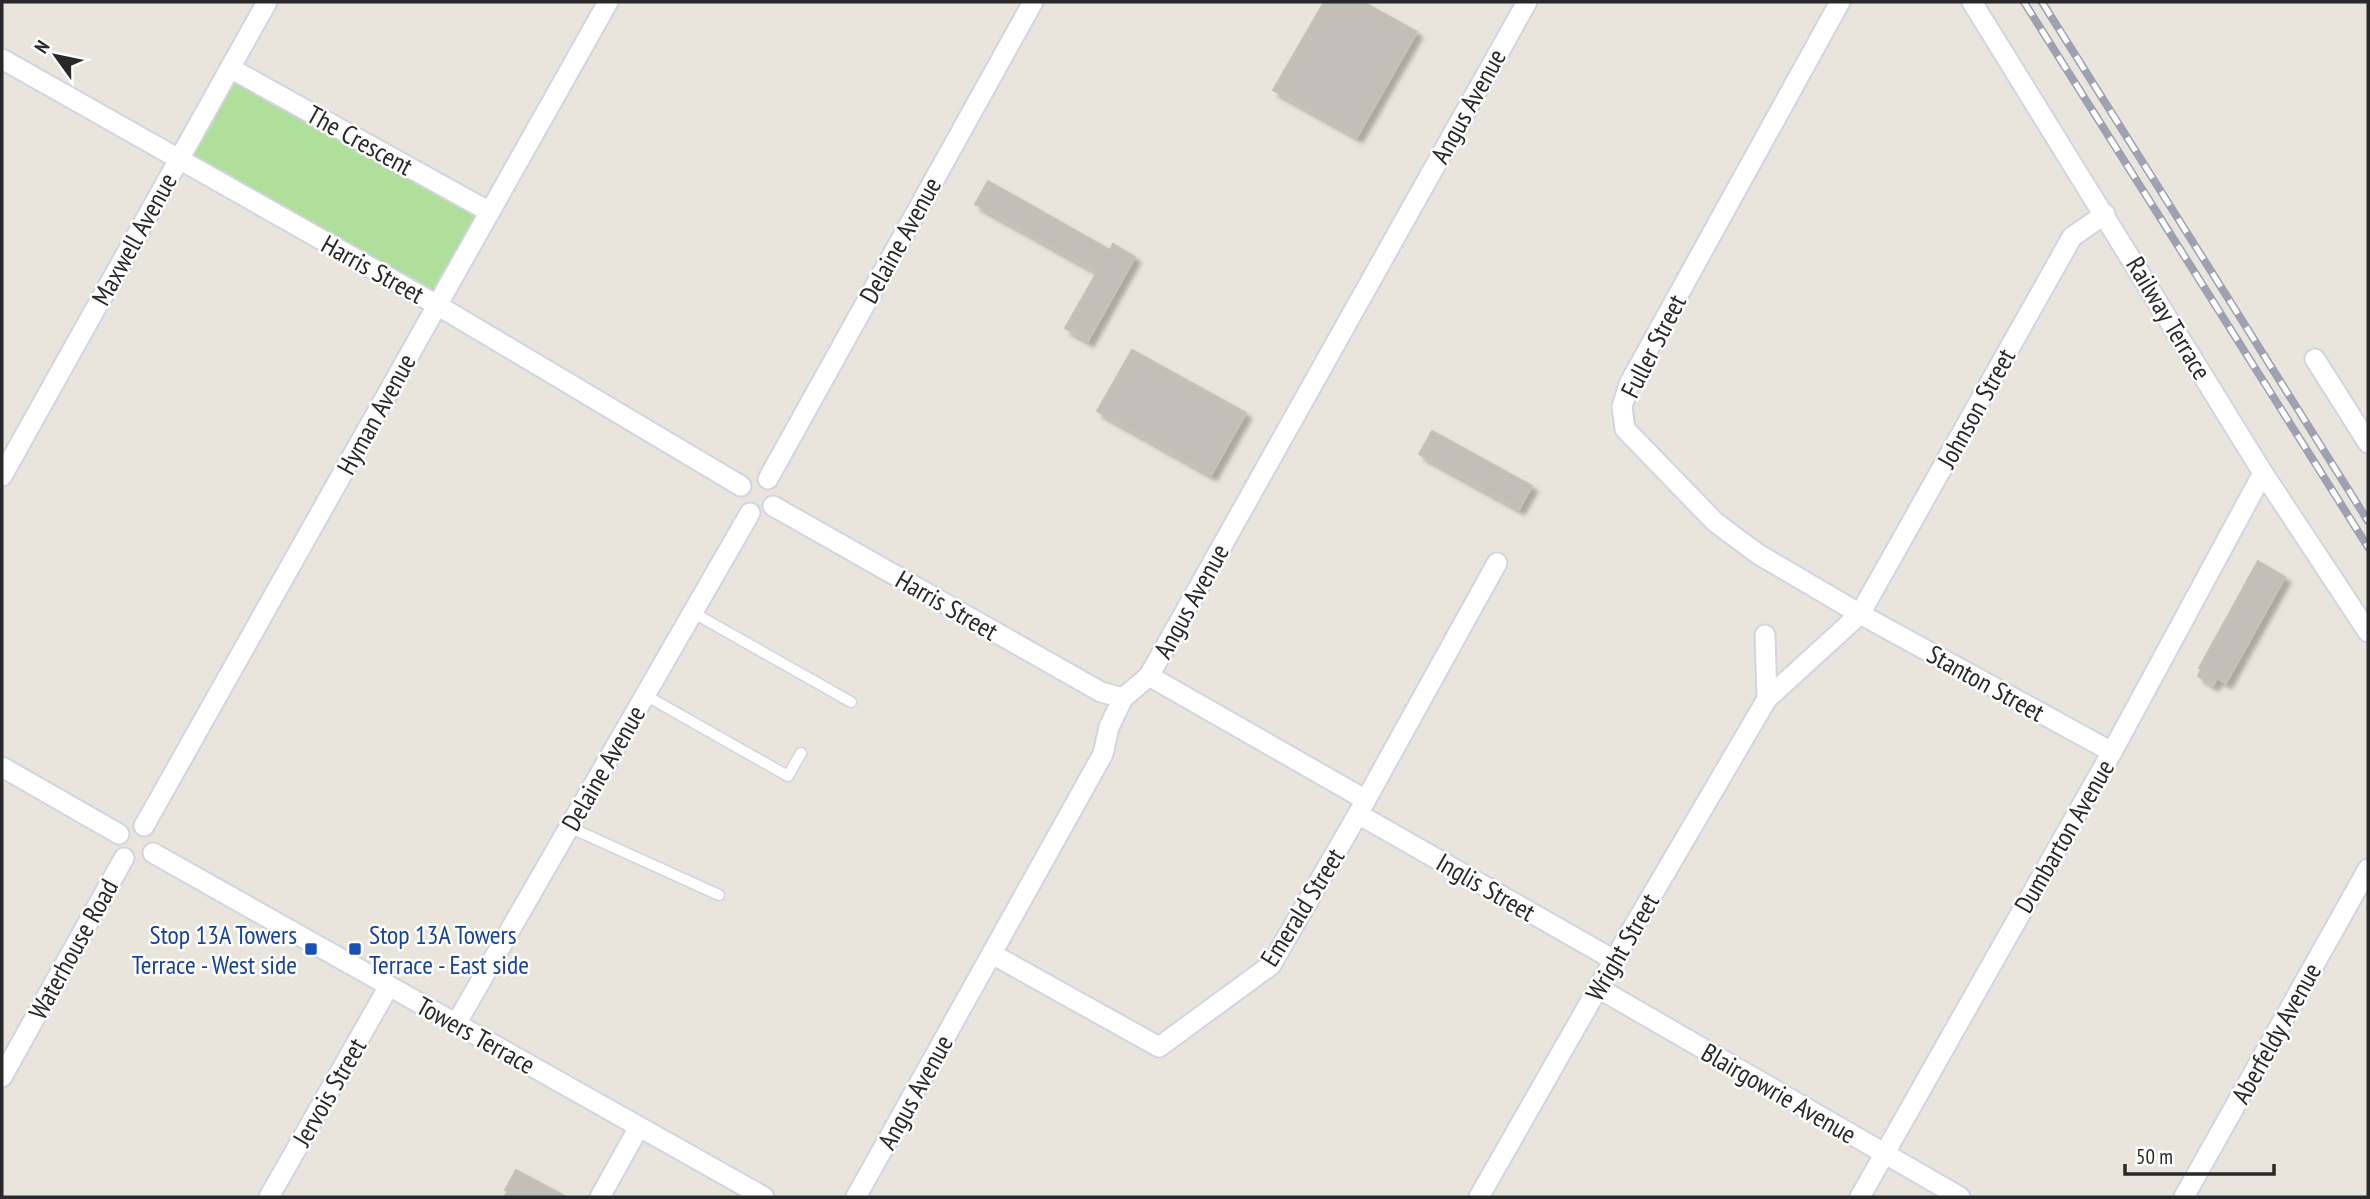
<svg xmlns="http://www.w3.org/2000/svg" width="2370" height="1199" font-family="'PT Sans Narrow',sans-serif">
<style>
.park{fill:#b0de9b}
.building{fill:#c3beb8;stroke:#c6c0b6;stroke-width:2;filter:url(#shadow)}
.lines{fill:none;stroke-linecap:round;stroke-linejoin:round}
.service-casing{stroke:#d1d4e1;stroke-width:13}
.minor-casing{stroke:#d1d4e1;stroke-width:23}
.service{stroke:#fff;stroke-width:10}
.minor{stroke:#fff;stroke-width:19}
.rail-casing{stroke:#9fa1b2;stroke-width:8}
.rail{stroke:#fff;stroke-width:5;stroke-dasharray:16;stroke-linecap:butt}
.transit-dot{fill:#1a4fb4;stroke:#fff;stroke-width:2.5}
.labels{text-anchor:middle;dominant-baseline:central;stroke-width:5;stroke-linejoin:round;paint-order:stroke}
.street-label{font-size:26px;fill:#292929;stroke:#fff}
.transit-label{font-size:26px;fill:#164399;stroke:#fff;text-anchor:end}
</style>
<defs>
<filter id="shadow"><feDropShadow dx="5.5" dy="5.5" stdDeviation="2" flood-color="#0004"/></filter>
</defs>
<rect width="100%" height="100%" fill="#eae5dc"/>
<!-- park -->
<polygon class="park" points="230,70 492,214 439,305 180,159"/>
<!-- building -->
<g class="building">
<polygon points="1324,2 1363,2 1417,32 1357,137 1273,90"/>
<polygon points="988,181 1110,250 1113,244 1135,257 1088,341 1065,328 1097,272 975,204"/>
<polygon points="1132,350 1246,413 1211,475 1097,411"/>
<polygon points="1432,431 1532,486 1519,509 1419,454"/>
<polygon points="2258,561 2285,577 2226,683 2217,678 2213,685 2198,676 2201,669 2199,668"/>
<polygon points="516,1170 566,1197 504,1197 508,1191 505,1190"/>
</g>
<g class="lines">
<!-- service casing -->
<g class="service-casing">
<g id="service">
<polyline points="692,612 851,702"/>
<polyline points="645,695 788,776 801,753"/>
<polyline points="569,827 719,895"/>
</g>
</g>
<!-- minor casing -->
<g class="minor-casing">
<g id="minor">
<polyline points="1840,2 1629,384 1622,407 1625,429 1715,522 1758,554 1860,614 2112,752"/>
<polyline points="1972,2 2263,473 2368,632"/>
<polyline points="2,59 437,305 741,486"/>
<polyline points="230,68 490,212"/>
<polyline points="2315,359 2368,443"/>
<polyline points="2,476 267,2"/>
<polyline points="768,479 1033,2"/>
<polyline points="773,506 1101,692 1123,698"/>
<polyline points="1765,635 1767,699"/>
<polyline points="1149,676 1366,800"/>
<polyline points="2,767 119,834"/>
<polyline points="1358,814 1614,960"/>
<polyline points="144,826 608,2"/>
<polyline points="153,853 764,1197"/>
<polyline points="992,954 1159,1047 1271,965 1358,814 1497,563"/>
<polyline points="1598,988 1960,1197"/>
<polyline points="456,1024 750,513"/>
<polyline points="2,1077 124,858"/>
<polyline points="269,1197 389,986"/>
<polyline points="600,1197 639,1127"/>
<polyline points="856,1197 1103,754 1109,727 1123,698 1149,676 1527,2"/>
<polyline points="1479,1197 1614,960 1767,699 1860,614 2072,237 2105,214"/>
<polyline points="1860,1197 2112,752 2263,473"/>
<polyline points="2184,1197 2368,869"/>
</g>
</g>
<!-- service -->
<use href="#service" class="service"/>
<!-- minor -->
<use href="#minor" class="minor"/>
<!-- rail casing -->
<g class="rail-casing">
<g id="rail">
<polyline points="2024,2 2368,547"/>
<polyline points="2042,2 2368,521"/>
</g>
</g>
<!-- rail -->
<use href="#rail" class="rail"/>
</g>
<!-- markers -->
<g class="transit-dot">
<rect x="304" y="942" width="14" height="14" rx="3.5"/>
<rect x="348" y="942" width="14" height="14" rx="3.5"/>
</g>
<g class="labels">
<!-- street labels -->
<g class="street-label">
<text transform="translate(1468 106) rotate(-61)">Angus Avenue</text>
<text transform="translate(360 140) rotate(29)">The Crescent</text>
<text transform="translate(134 239) rotate(-61)">Maxwell Avenue</text>
<text transform="translate(900 240) rotate(-61)">Delaine Avenue</text>
<text transform="translate(373 269) rotate(29)">Harris Street</text>
<text transform="translate(2169 318) rotate(59)">Railway Terrace</text>
<text transform="translate(1653 346) rotate(-63)">Fuller Street</text>
<text transform="translate(1976 408) rotate(-61)">Johnson Street</text>
<text transform="translate(376 414) rotate(-61)">Hyman Avenue</text>
<text transform="translate(1191 601) rotate(-61)">Angus Avenue</text>
<text transform="translate(947 605) rotate(30)">Harris Street</text>
<text transform="translate(1986 683) rotate(29)">Stanton Street</text>
<text transform="translate(603 768) rotate(-60)">Delaine Avenue</text>
<text transform="translate(2064 836) rotate(-60)">Dumbarton Avenue</text>
<text transform="translate(1486 887) rotate(30)">Inglis Street</text>
<text transform="translate(1302 907) rotate(-58)">Emerald Street</text>
<text transform="translate(1622 947) rotate(-60)">Wright Street</text>
<text transform="translate(73 949) rotate(-61)">Waterhouse Road</text>
<text transform="translate(2276 1033) rotate(-61)">Aberfeldy Avenue</text>
<text transform="translate(476 1035) rotate(29)">Towers Terrace</text>
<text transform="translate(329 1092) rotate(-60)">Jervois Street</text>
<text transform="translate(915 1092) rotate(-61)">Angus Avenue</text>
<text transform="translate(1779 1093) rotate(30)">Blairgowrie Avenue</text>
</g>
<!-- transit labels -->
<g class="transit-label">
<text x="297" y="934">Stop 13A Towers<tspan x="297" dy="30">Terrace - West side</tspan></text>
<text x="369" y="934" text-anchor="start">Stop 13A Towers<tspan x="369" dy="30">Terrace - East side</tspan></text>
</g>
</g>
<!-- border -->
<rect width="2370" height="1199" fill="none" stroke="#292929" stroke-width="7"/>
<!-- north arrow -->
<g transform="translate(56 56) rotate(303)" stroke="#ffffff" stroke-width="5" paint-order="stroke">
<path d="M0-5L12 26L0 18L-12 26Z" fill="#292929"/>
<text y="-10" font-size="19" font-weight="bold" text-anchor="middle" fill="#292929">N</text>
</g>
<!-- scale -->
<path d="M2125 1164v10h149v-10" fill="none" stroke="#292929" stroke-width="3.5"/>
<text x="2136" y="1164" font-size="21" fill="#292929" stroke="#ffffff" stroke-width="5" paint-order="stroke">50 m</text>
</svg>
